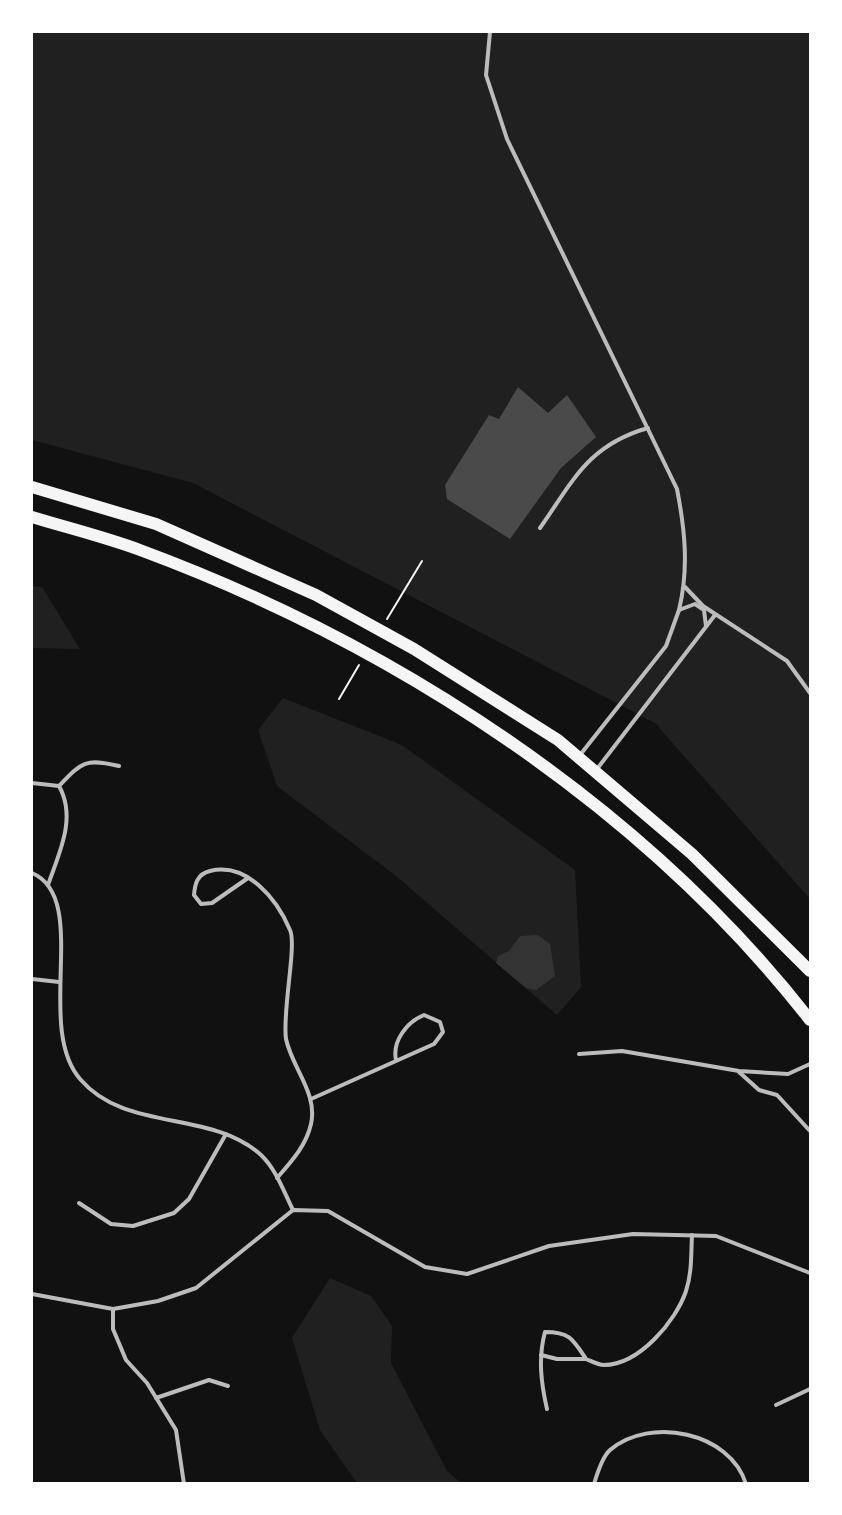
<svg xmlns="http://www.w3.org/2000/svg" width="842" height="1515" font-family="'Roboto Condensed',sans-serif">
<style>
.green{fill:#202020}
.water{fill:#333}
.building{fill:#4a4a4a}
.lines{fill:none;stroke-linecap:round;stroke-linejoin:round}
.path{stroke:#f5f5f5;stroke-width:2}
.service{stroke:#bcbcbc;stroke-width:4}
.trunk{stroke:#f5f5f5;stroke-width:12}
</style>
<rect width="100%" height="100%" fill="#111"/>
<!-- green -->
<g class="green">
<polygon points="32,32 810,32 810,899 655,723 193,483 32,440"/>
<polygon points="32,586 42,587 80,649 32,648"/>
<polygon points="283,698 402,745 575,870 581,987 557,1015 396,876 277,786 258,730"/>
<polygon points="330,1278 371,1296 392,1326 391,1363 447,1471 461,1483 357,1483 320,1430 292,1338"/>
</g>
<!-- water -->
<polygon class="water" points="538,935 550,944 555,976 536,990 526,988 496,963 498,956 509,951 520,936"/>
<!-- building -->
<polygon class="building" points="518,387 548,413 567,395 596,437 561,468 510,539 447,499 445,485 489,415 499,419"/>
<g class="lines">
<!-- path -->
<g class="path">
<polyline points="387,619 422,561"/>
<polyline points="339,699 359,665"/>
</g>
<!-- service -->
<g class="service">
<path d="M490,32L486,75L507,139L677,489C685,530 689,569 679,610"/>
<path d="M540,528C573,481 588,445 648,428"/>
<polyline points="685,587 703,606 787,661 810,693"/>
<polyline points="580,755 666,646 679,610 695,604 704,610 706,626"/>
<polyline points="597,769 715,615"/>
<path d="M32,783L59,786C77,818 59,853 48,885"/>
<path d="M59,786C82,762 85,758 119,766"/>
<path d="M32,873C91,898 34,1026 80,1079C126,1133 210,1109 261,1155C276,1169 284,1192 293,1210"/>
<path d="M248,878L212,903L201,904L194,895C195,884 197,874 210,871C247,862 277,899 290,930C297,945 282,1012 286,1039C292,1068 318,1093 311,1124C306,1146 291,1162 277,1178"/>
<polyline points="32,979 59,982"/>
<polyline points="579,1054 622,1051 739,1071 788,1074 810,1064"/>
<polyline points="739,1072 759,1090 777,1095 810,1131"/>
<path d="M311,1099L434,1044L443,1032L440,1022L424,1015C407,1022 392,1041 396,1060"/>
<polyline points="79,1203 111,1224 133,1226 174,1213 189,1199 226,1134"/>
<polyline points="32,1294 113,1309 158,1301 196,1288 293,1210 328,1211 425,1267 467,1274 549,1246 633,1234 716,1236 810,1273"/>
<polyline points="113,1309 113,1329 126,1360 147,1383 176,1430 184,1484"/>
<polyline points="541,1355 557,1359 585,1359"/>
<polyline points="156,1398 209,1380 228,1386"/>
<polyline points="776,1405 810,1389"/>
<path d="M547,1409C541,1383 538,1358 545,1332C570,1332 573,1339 586,1359C591,1361 598,1365 604,1365C639,1365 676,1321 686,1291C692,1273 691,1254 692,1235"/>
<path d="M594,1484C597,1474 602,1457 610,1450C650,1416 730,1432 746,1484"/>
</g>
<!-- trunk -->
<g class="trunk">
<polyline points="32,487 156,524 316,595 414,649 558,740 692,854 810,971"/>
<path d="M32,517C68,528 105,537 140,550C394,644 643,806 810,1020"/>
</g>
</g>
<!-- border -->
<rect width="842" height="1515" fill="none" stroke="#ffffff" stroke-width="66"/>
</svg>
